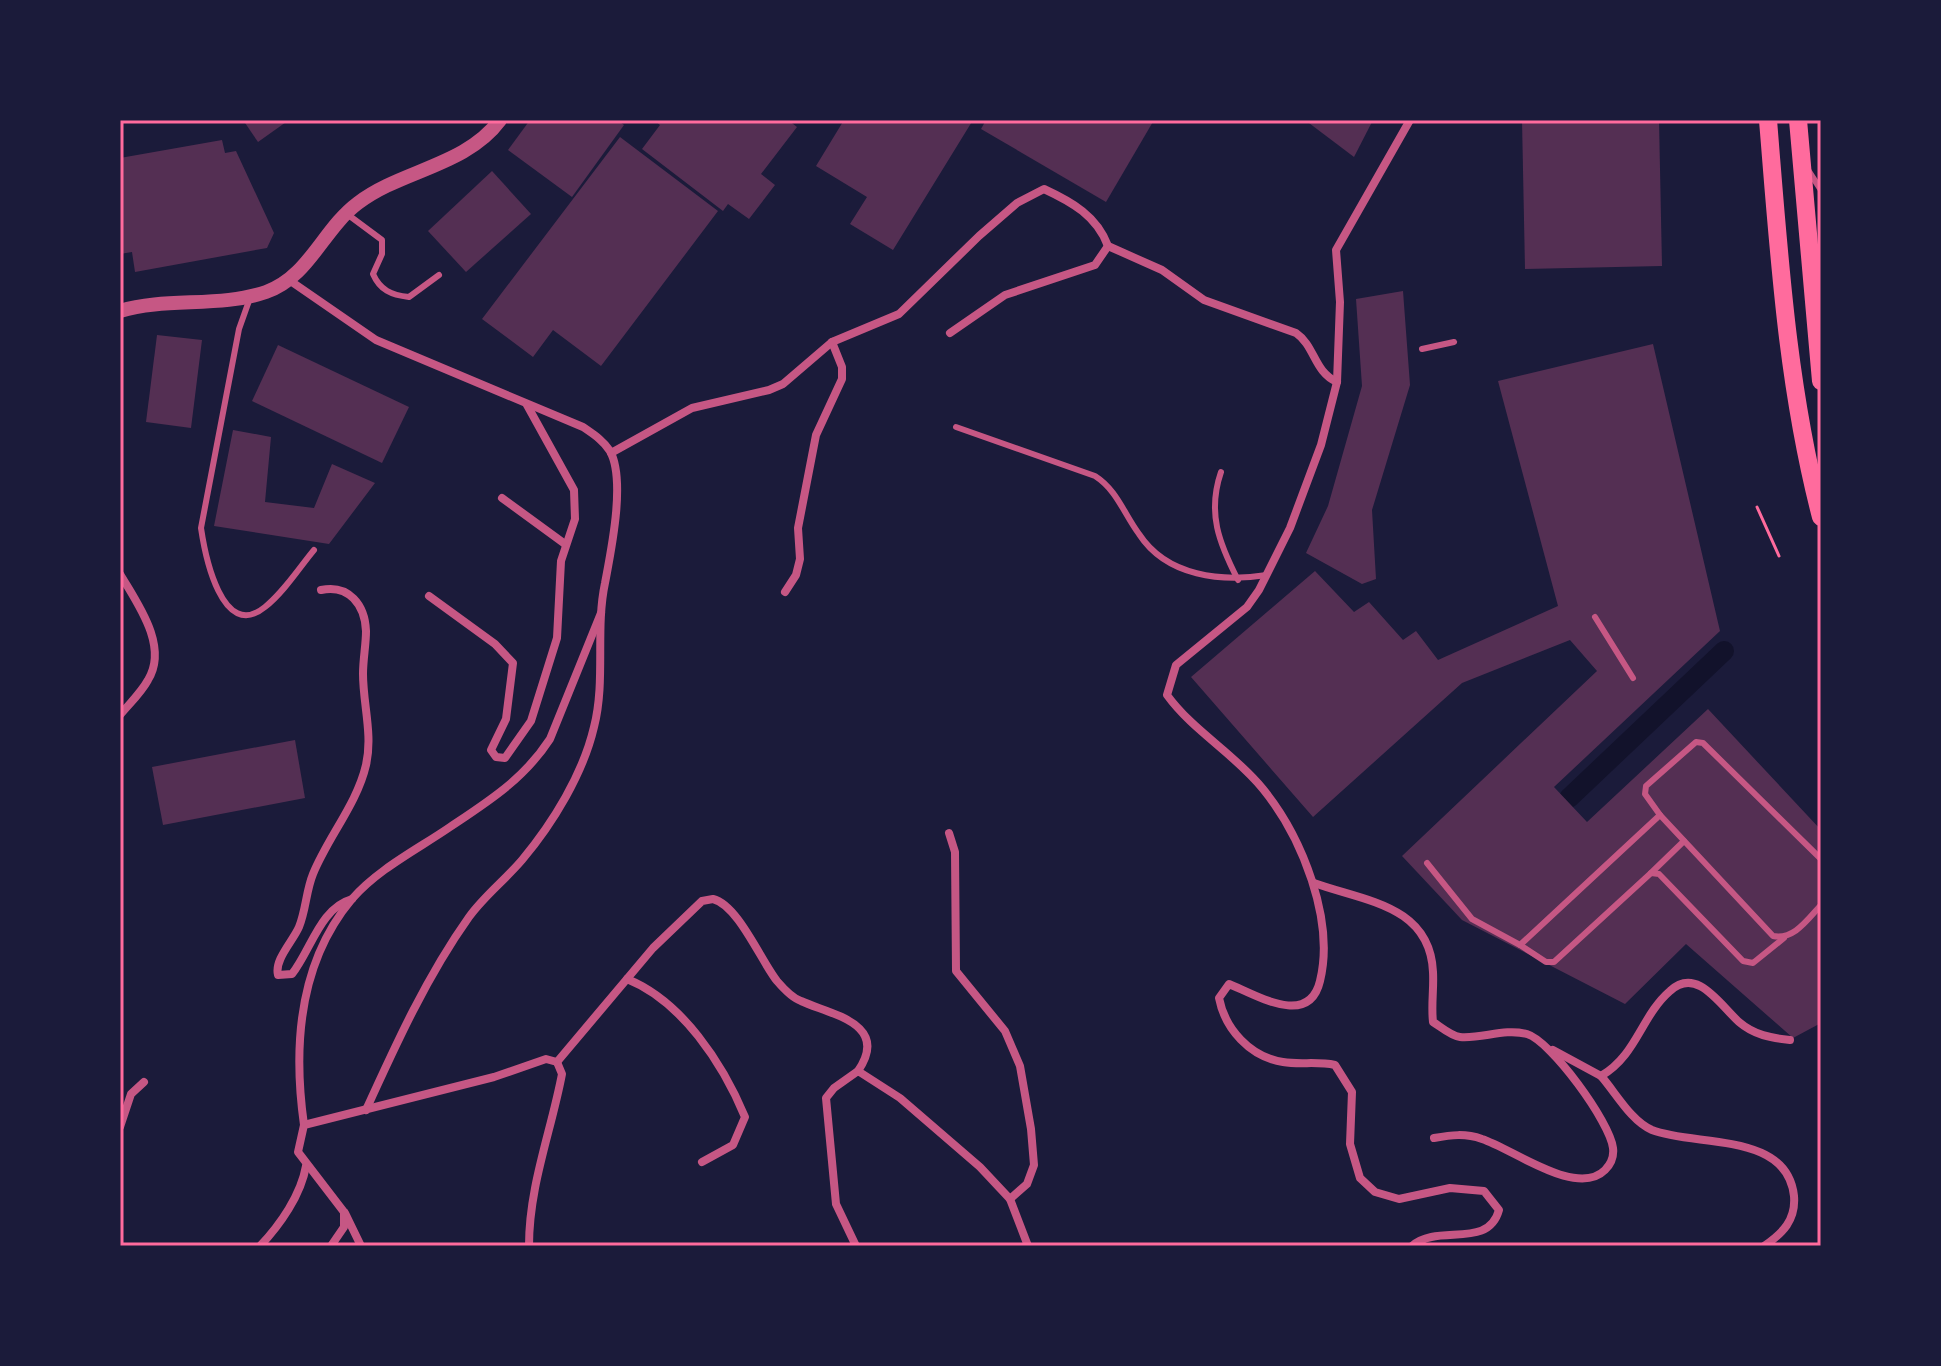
<svg xmlns="http://www.w3.org/2000/svg" width="1941" height="1366" font-family="'Noto Sans',sans-serif">
<style>
.lines{fill:none;stroke-linecap:round;stroke-linejoin:round}
.canal{stroke:#12122b;stroke-width:20}
.building{fill:#542f53}
.path{stroke:#ff6b9d;stroke-width:3}
.service{stroke:#c65784;stroke-width:6}
.minor{stroke:#c65784;stroke-width:8}
.tertiary{stroke:#c65784;stroke-width:14}
.primary{stroke:#ff6b9d;stroke-width:18}
.neatline{fill:none;stroke:#ff6b9d;stroke-width:3}
</style>
<rect width="100%" height="100%" fill="#1b1b3a"/>
<g class="lines">
<!-- canal -->
<polyline class="canal" points="1569,798 1724,651"/>
</g>
<!-- building -->
<g class="building">
<polygon points="243,120 289,120 258,142"/>
<polygon points="530,120 617,120 624,125 572,197 508,150"/>
<polygon points="654,120 788,120 797,127 761,174 775,185 749,219 728,204 723,211 642,149 660,125"/>
<polygon points="844,120 973,120 893,250 850,224 867,197 816,166"/>
<polygon points="986,120 1154,120 1106,202 981,129"/>
<polygon points="1305,120 1373,120 1354,157"/>
<polygon points="1522,120 1659,120 1662,266 1525,269"/>
<polygon points="620,137 718,211 601,366 553,330 533,357 482,319"/>
<polygon points="222,140 225,153 236,151 274,233 267,248 135,272 132,252 120,254 120,158"/>
<polygon points="492,171 531,214 466,272 428,231"/>
<polygon points="1403,291 1410,385 1372,510 1376,579 1362,584 1306,553 1328,506 1362,386 1356,299"/>
<polygon points="157,335 202,340 191,428 146,422"/>
<polygon points="1653,344 1720,631 1554,787 1587,822 1708,709 1821,830 1821,1023 1793,1038 1686,944 1625,1004 1462,920 1402,856 1597,671 1570,640 1462,683 1313,817 1191,677 1315,571 1354,612 1369,602 1403,640 1416,631 1438,660 1558,606 1498,381"/>
<polygon points="278,345 409,407 382,463 252,401"/>
<polygon points="233,430 271,437 265,502 314,508 332,464 375,483 329,544 214,526"/>
<polygon points="295,740 305,798 163,825 152,767"/>
</g>
<g class="lines">
<!-- path -->
<polyline class="path" points="1757,507 1779,556"/>
<!-- service -->
<g class="service">
<polyline points="1808,170 1821,190"/>
<path d="M347,214L382,240V254L373,274C380,290 391,295 409,297L439,275"/>
<path d="M250,298L239,329L201,528C205,555 222,642 265,607C284,592 299,568 314,550"/>
<polyline points="1422,349 1454,342"/>
<path d="M956,427L1095,476C1117,490 1124,514 1139,534C1167,577 1222,582 1267,575"/>
<path d="M1221,472C1207,513 1219,543 1238,580"/>
<polyline points="1595,617 1633,678"/>
<polyline points="1660,815 1645,794 1646,786 1696,742 1703,743 1821,859"/>
<path d="M1427,863L1472,919L1520,945L1660,815L1773,936C1794,940 1807,920 1821,905"/>
<polyline points="1651,873 1684,841"/>
<polyline points="1520,945 1546,962 1554,962 1651,873 1659,874 1743,961 1753,963 1784,938"/>
</g>
<!-- minor -->
<g class="minor">
<path d="M1410,120L1336,250L1340,302L1337,382L1321,445L1290,528L1259,590L1247,607L1176,665L1167,695C1193,731 1235,754 1263,789C1302,837 1335,920 1320,981C1309,1028 1256,995 1229,984L1219,998C1225,1029 1250,1057 1283,1062C1300,1065 1317,1061 1335,1065L1352,1092L1350,1144L1360,1178L1375,1192L1399,1199L1450,1188L1484,1191L1499,1210C1488,1250 1438,1223 1412,1246"/>
<path d="M289,280L376,340L583,427C593,434 603,440 610,451C626,480 611,551 605,583C595,630 606,680 594,727C583,774 553,823 522,860C505,880 484,896 469,917C427,976 396,1044 366,1110"/>
<polyline points="950,333 1005,295 1095,265 1108,246"/>
<path d="M611,453L692,408L769,390L783,384L832,342L899,314L979,236L1017,203L1044,189C1072,202 1097,216 1108,246L1162,270L1204,300L1296,333C1315,346 1314,372 1337,382"/>
<polyline points="502,498 565,544"/>
<path d="M120,574C137,603 169,646 148,680C141,693 129,704 120,715"/>
<path d="M321,590C349,584 365,605 366,631C366,645 363,659 363,674C363,704 373,735 366,765C357,804 328,837 313,874C306,891 306,910 299,927C293,941 274,960 278,975L292,974C311,950 320,908 352,899"/>
<polyline points="785,592 796,575 800,559 798,528 816,435 842,379 842,367 832,342"/>
<polyline points="429,596 495,644 513,663 506,719 491,750 496,757 505,758 531,721 557,638 561,561 575,519 574,490 527,405"/>
<polyline points="949,833 955,852 956,971 1005,1031 1020,1066 1031,1129 1034,1165 1027,1184 1010,1199"/>
<path d="M1314,883C1364,901 1430,905 1433,972C1434,989 1431,1005 1433,1022C1441,1027 1451,1036 1460,1037C1482,1039 1504,1028 1527,1034C1551,1041 1610,1122 1613,1148C1614,1156 1611,1164 1605,1170C1577,1198 1513,1149 1482,1139C1465,1133 1451,1135 1434,1138"/>
<path d="M627,979C682,1001 723,1064 745,1117L733,1145L702,1162"/>
<path d="M1553,1050L1601,1076C1637,1055 1641,1016 1670,991C1697,966 1720,1005 1739,1022C1754,1035 1771,1038 1790,1040"/>
<path d="M557,1062L653,948L702,901L713,899C738,905 761,961 777,981C783,988 792,998 801,1001C829,1014 891,1023 858,1071"/>
<path d="M1601,1076C1616,1093 1631,1121 1652,1130C1695,1147 1787,1131 1794,1196C1796,1220 1783,1233 1764,1246"/>
<path d="M304,1125C293,1047 299,962 352,899C378,869 418,849 450,827C489,801 524,779 550,739L601,613"/>
<polyline points="120,1127 131,1094 144,1082"/>
<polyline points="345,1213 361,1246"/>
<path d="M260,1246C280,1225 301,1195 306,1166"/>
<polyline points="331,1246 344,1227 344,1212 298,1152 304,1125 494,1077 546,1059 557,1062"/>
<path d="M529,1246C529,1186 551,1132 562,1074L557,1062"/>
<polyline points="856,1246 836,1204 826,1098 834,1088 858,1071 900,1098 980,1167 1010,1199 1028,1246"/>
</g>
<!-- tertiary -->
<path class="tertiary" d="M120,311C166,297 220,308 266,292C309,277 323,229 358,203C401,170 466,166 500,120"/>
<!-- primary -->
<g class="primary">
<path d="M1768,120C1779,254 1787,386 1821,517"/>
<polyline points="1798,120 1821,381"/>
</g>
</g>
<!-- border -->
<rect width="1941" height="1366" fill="none" stroke="#1b1b3a" stroke-width="244"/>
<rect x="122" y="122" width="1697" height="1122" class="neatline"/>
</svg>
